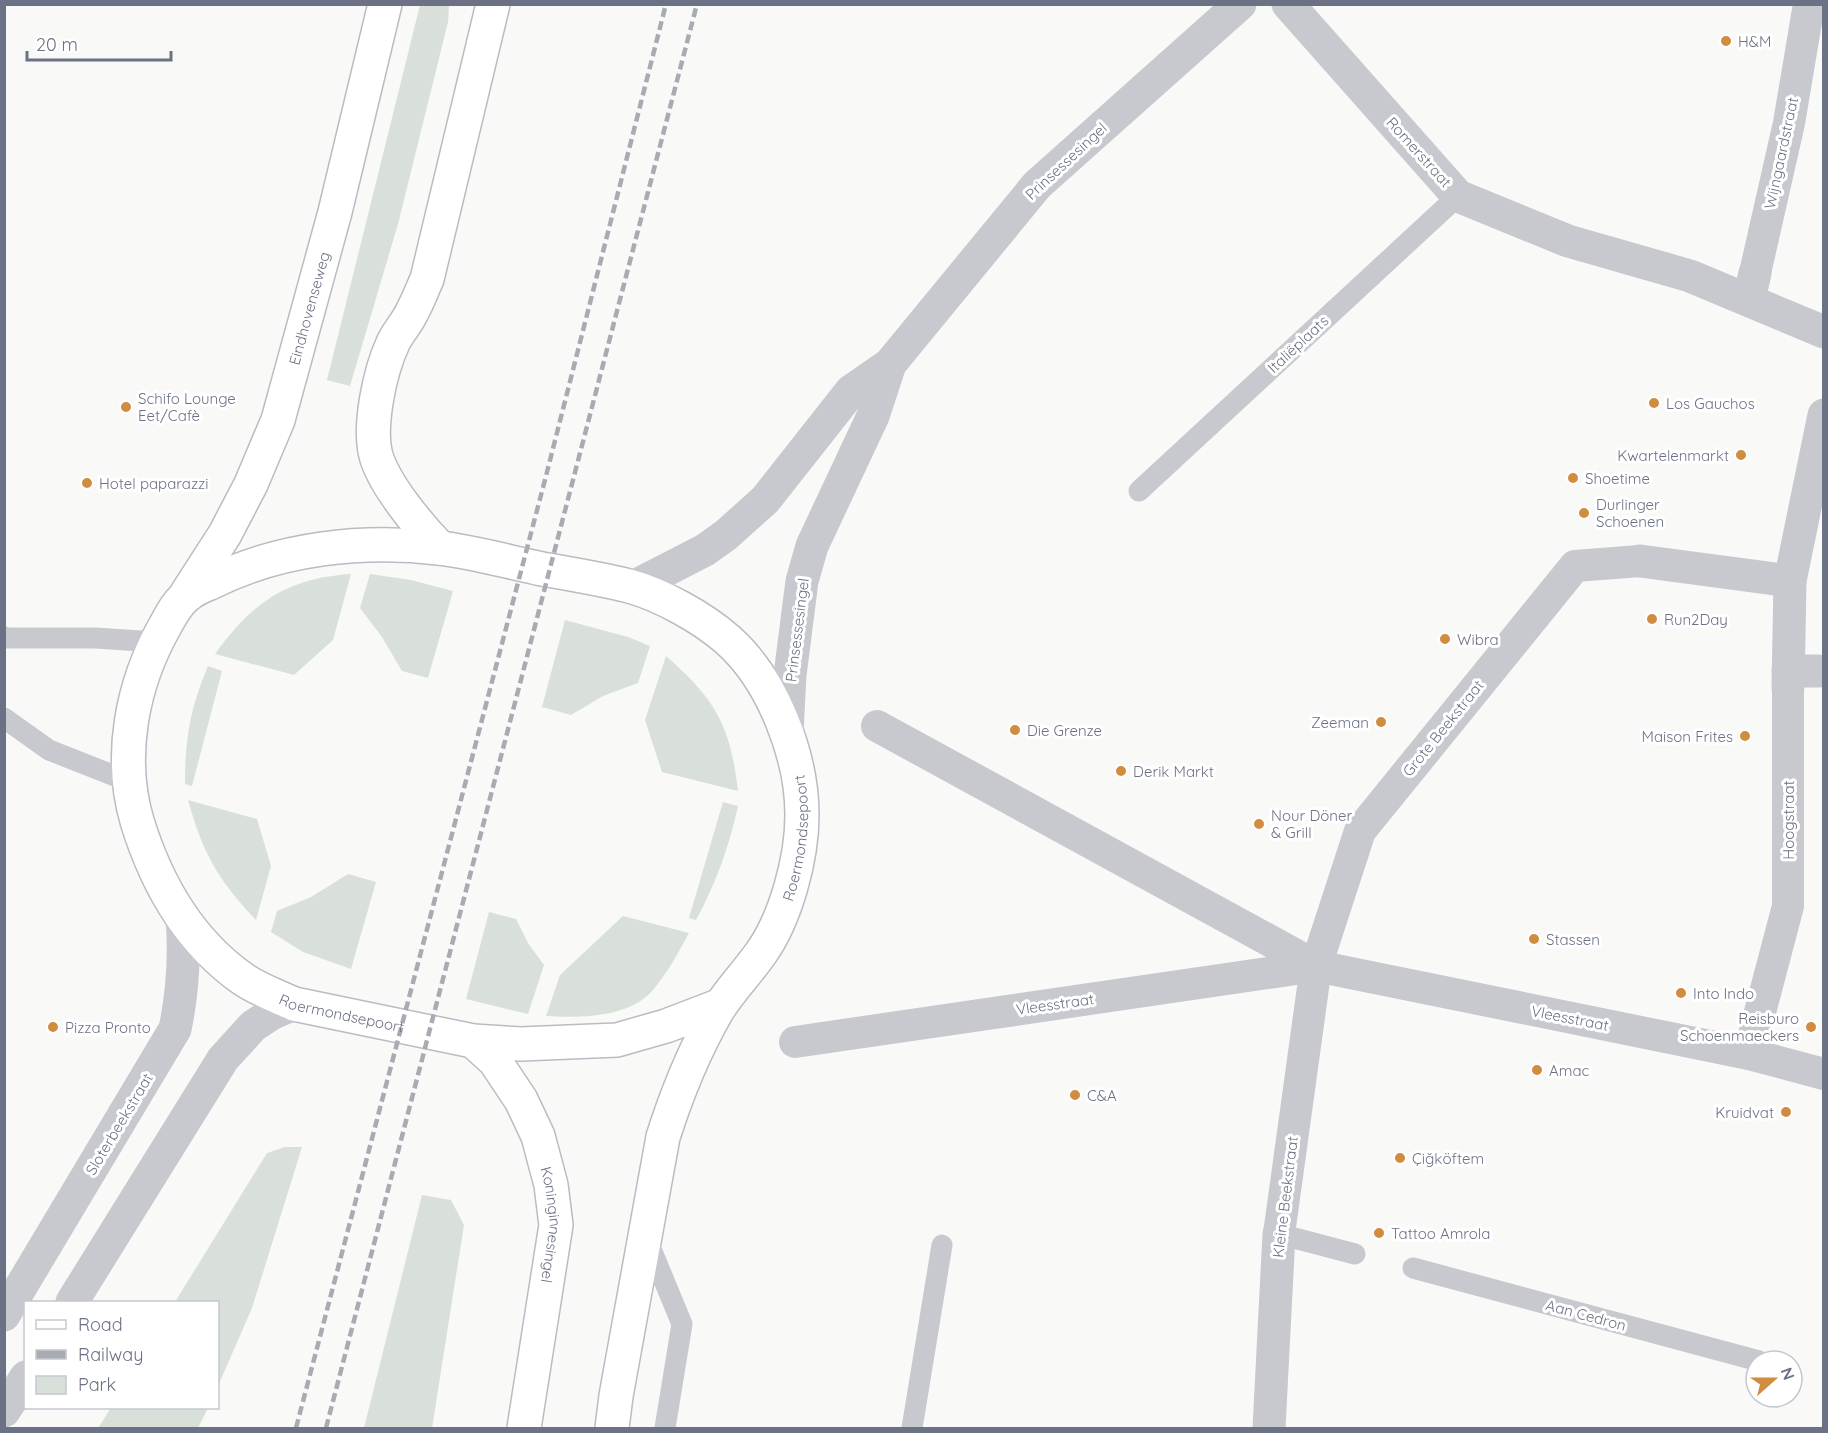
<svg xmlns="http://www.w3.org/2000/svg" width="1828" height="1433" font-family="Quicksand,sans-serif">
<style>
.green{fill:#d9e0d9}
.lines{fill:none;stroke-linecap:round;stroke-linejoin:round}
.secondary-casing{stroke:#babcc2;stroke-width:36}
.service{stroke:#c8c9ce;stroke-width:21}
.pedestrian{stroke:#c8c9ce;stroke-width:32}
.minor{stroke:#c8c9ce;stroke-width:33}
.tertiary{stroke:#c8c9ce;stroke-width:33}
.secondary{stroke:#fff;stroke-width:33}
.rail{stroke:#a9abb2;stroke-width:4.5;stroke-dasharray:9 4.5;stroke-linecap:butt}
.poi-dot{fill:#d18d3f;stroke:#fff;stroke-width:2}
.labels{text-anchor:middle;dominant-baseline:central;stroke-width:6;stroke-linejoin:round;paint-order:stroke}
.poi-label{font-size:15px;fill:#6c7285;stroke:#fff;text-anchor:start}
.street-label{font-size:15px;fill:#6c7285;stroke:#fff}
</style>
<rect width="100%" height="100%" fill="#f9f9f7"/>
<!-- green -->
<g class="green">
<polygon points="420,5 449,5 448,22 398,224 350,386 327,380"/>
<path d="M351,574L333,640L294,675L215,654C252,602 288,578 351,574Z"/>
<polygon points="370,574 411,580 453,591 428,678 402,671 382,637 360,608"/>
<polygon points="565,620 628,637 650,646 638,683 603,696 571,715 542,707"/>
<path d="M666,656C716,700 730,725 738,791L662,772L645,720Z"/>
<path d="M208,666L222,671L192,786L185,784C185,738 190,709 208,666Z"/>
<path d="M188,800L257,819L271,866L256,920C218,880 203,854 188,800Z"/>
<path d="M723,802L738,806C729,847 716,883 696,920L689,918Z"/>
<polygon points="348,874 376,882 351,969 303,952 271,932 277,911 311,897"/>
<polygon points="489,912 516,919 528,943 544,965 528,1014 466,999"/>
<path d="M623,916L689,933C678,953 667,974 652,991C628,1018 579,1018 546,1016L560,975Z"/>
<polygon points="285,1147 302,1147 252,1308 218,1386 218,1302 175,1302 267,1153"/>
<polygon points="422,1195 451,1200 464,1225 432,1428 364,1428"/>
<polygon points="111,1408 208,1408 198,1428 98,1428"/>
</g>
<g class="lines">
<!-- secondary casing -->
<g class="secondary-casing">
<g id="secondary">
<path d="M440,548C419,526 387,488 377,459C367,429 380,371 393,343C398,332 407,323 412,312C418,301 422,290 427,279L493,4"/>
<path id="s1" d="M187,593L225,534L251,484L278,420L335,212L385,4"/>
<path id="s2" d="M473,1041L495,1061L521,1100L538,1136L551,1185L556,1225L524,1428"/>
<path id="s3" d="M612,1428L616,1396L663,1137C677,1093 694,1051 717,1011C730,990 747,973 761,953C786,918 802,858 802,815C802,756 773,680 728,640C703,618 662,595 629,586C601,579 571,574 542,569C508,562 474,552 439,548C363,539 279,548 210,583C203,586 195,589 189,594C178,601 171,615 165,626C132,684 118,756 137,821C156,883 189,941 243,979C259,990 277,996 294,1004L473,1041L521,1044L617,1040L666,1026L721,1005"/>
</g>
</g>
<!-- service -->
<g class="service">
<polyline points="1139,491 1458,196"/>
<polyline points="4,637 8,638 95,638 156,642"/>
<polyline points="4,718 49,750 130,782"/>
<polyline points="1279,1234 1355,1254"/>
<polyline points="646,1237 682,1324 665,1428"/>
<polyline points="1413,1268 1759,1361"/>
<polyline points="912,1428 942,1245"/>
</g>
<!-- pedestrian -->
<g class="pedestrian">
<polyline points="1755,273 1789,123 1809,4"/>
<polyline points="877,726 1316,966 1749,1054 1824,1074"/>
<polyline points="795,1042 1316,966"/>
<polyline points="1749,1054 1788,906 1788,688"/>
<polyline points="1279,1234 1316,966 1360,831 1575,566 1640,561"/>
</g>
<!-- minor -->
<g class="minor">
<polyline points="1288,4 1458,196 1568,241 1690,276 1824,332"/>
<polyline points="1749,300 1755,273"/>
<polyline points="1640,561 1790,581"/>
<polyline points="633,587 705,550 726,535 765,500 851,391 890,364 1037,185 1240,4"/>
<polyline points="1788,671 1818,671"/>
<polyline points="1788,688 1790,581 1824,415"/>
<polyline points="787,733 790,675 802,581 812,546 873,416 890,364"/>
<polyline points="1269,1428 1279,1234"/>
</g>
<!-- tertiary -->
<g class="tertiary">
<polyline points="72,1302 223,1059 253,1026 273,1013 294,1004"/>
<path d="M4,1315L175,1029C183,991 185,956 182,917"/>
<polyline points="4,1411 26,1377"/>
</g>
<!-- secondary -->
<use href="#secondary" class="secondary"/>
<!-- rail -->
<g class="rail">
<polyline points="296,1428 546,476 666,4"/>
<polyline points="326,1428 697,4"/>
</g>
</g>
<!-- markers -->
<g class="poi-dot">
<circle cx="1726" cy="41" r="6"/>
<circle cx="1654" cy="403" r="6"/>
<circle cx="126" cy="407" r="6"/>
<circle cx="1741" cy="455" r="6"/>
<circle cx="1573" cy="478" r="6"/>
<circle cx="87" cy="483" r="6"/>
<circle cx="1584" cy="513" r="6"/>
<circle cx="1652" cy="619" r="6"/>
<circle cx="1445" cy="639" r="6"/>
<circle cx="1381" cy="722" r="6"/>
<circle cx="1015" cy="730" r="6"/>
<circle cx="1745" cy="736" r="6"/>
<circle cx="1121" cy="771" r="6"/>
<circle cx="1259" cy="824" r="6"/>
<circle cx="1534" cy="939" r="6"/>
<circle cx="1681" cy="993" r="6"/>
<circle cx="53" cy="1027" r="6"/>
<circle cx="1811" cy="1027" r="6"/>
<circle cx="1537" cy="1070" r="6"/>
<circle cx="1075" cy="1095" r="6"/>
<circle cx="1786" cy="1112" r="6"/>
<circle cx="1400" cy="1158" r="6"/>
<circle cx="1379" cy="1233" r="6"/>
</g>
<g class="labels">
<!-- poi labels -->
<g class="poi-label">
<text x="1738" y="41">H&amp;M</text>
<text x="138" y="398">Schifo Lounge<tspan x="138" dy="17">Eet/Cafè</tspan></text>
<text x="1666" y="403">Los Gauchos</text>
<text x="1729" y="455" text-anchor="end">Kwartelenmarkt</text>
<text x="1585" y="478">Shoetime</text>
<text x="99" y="483">Hotel paparazzi</text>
<text x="1596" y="504">Durlinger<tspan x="1596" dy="17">Schoenen</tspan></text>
<text x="1664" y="619">Run2Day</text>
<text x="1457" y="639">Wibra</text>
<text x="1369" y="722" text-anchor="end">Zeeman</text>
<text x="1027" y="730">Die Grenze</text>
<text x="1733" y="736" text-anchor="end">Maison Frites</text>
<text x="1133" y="771">Derik Markt</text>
<text x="1271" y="815">Nour Döner<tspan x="1271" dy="17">&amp; Grill</tspan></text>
<text x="1546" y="939">Stassen</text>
<text x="1693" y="993">Into Indo</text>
<text x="1799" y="1018" text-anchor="end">Reisburo<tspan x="1799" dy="17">Schoenmaeckers</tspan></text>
<text x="65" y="1027">Pizza Pronto</text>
<text x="1549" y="1070">Amac</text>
<text x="1087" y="1095">C&amp;A</text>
<text x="1774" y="1112" text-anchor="end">Kruidvat</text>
<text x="1412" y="1158">Çiğköftem</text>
<text x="1391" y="1233">Tattoo Amrola</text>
</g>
<!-- street labels -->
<g class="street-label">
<text transform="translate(1419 152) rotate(48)">Romerstraat</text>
<text transform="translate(1781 153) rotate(-78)">Wijngaardstraat</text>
<text transform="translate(1066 161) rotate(-43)">Prinsessesingel</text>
<text stroke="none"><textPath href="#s1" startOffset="312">Eindhovenseweg</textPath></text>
<text transform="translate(1298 344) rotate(-43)">Italiëplaats</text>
<text transform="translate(797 630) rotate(-83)">Prinsessesingel</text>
<text transform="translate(1443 728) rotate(-51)">Grote Beekstraat</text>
<text transform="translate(1788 820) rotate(-90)">Hoogstraat</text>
<text stroke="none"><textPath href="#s3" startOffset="628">Roermondsepoort</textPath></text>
<text transform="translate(1055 1004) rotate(-8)">Vleesstraat</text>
<text stroke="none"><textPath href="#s3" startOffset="1954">Roermondsepoort</textPath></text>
<text transform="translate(1570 1018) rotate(11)">Vleesstraat</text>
<text transform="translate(119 1124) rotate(-59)">Sloterbeekstraat</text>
<text transform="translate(1285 1197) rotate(-83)">Kleine Beekstraat</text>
<text stroke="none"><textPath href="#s2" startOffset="207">Koninginnesingel</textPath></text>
<text transform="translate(1586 1315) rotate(15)">Aan Cedron</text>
</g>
</g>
<!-- border -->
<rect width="1828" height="1433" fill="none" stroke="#6c7285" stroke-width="12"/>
<!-- legend -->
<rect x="24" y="1301" width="195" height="108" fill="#ffffff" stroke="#c4c7ce" stroke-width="1.5"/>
<rect x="36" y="1320" width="30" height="9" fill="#ffffff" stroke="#c4c7ce" stroke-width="1.5"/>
<text x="78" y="1331" font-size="18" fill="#6c7285">Road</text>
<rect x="36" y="1350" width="30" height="9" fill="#a9abb2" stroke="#c4c7ce" stroke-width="1.5"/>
<text x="78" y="1361" font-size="18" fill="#6c7285">Railway</text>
<rect x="36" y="1376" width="30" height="18" fill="#d9e0d9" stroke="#c4c7ce" stroke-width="1.5"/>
<text x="78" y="1391" font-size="18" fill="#6c7285">Park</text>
<!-- north arrow -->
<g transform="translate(1774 1379) rotate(69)"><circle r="28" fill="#ffffff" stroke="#c4c7ce" stroke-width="1.5"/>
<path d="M0-4.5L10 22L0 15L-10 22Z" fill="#d18d3f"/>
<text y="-9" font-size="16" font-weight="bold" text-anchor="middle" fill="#6c7285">N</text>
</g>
<!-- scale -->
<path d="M27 51v9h144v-9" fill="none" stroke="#6c7285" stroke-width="3"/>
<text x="36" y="51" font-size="18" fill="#6c7285" stroke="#ffffff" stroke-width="4.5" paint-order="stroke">20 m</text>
</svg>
